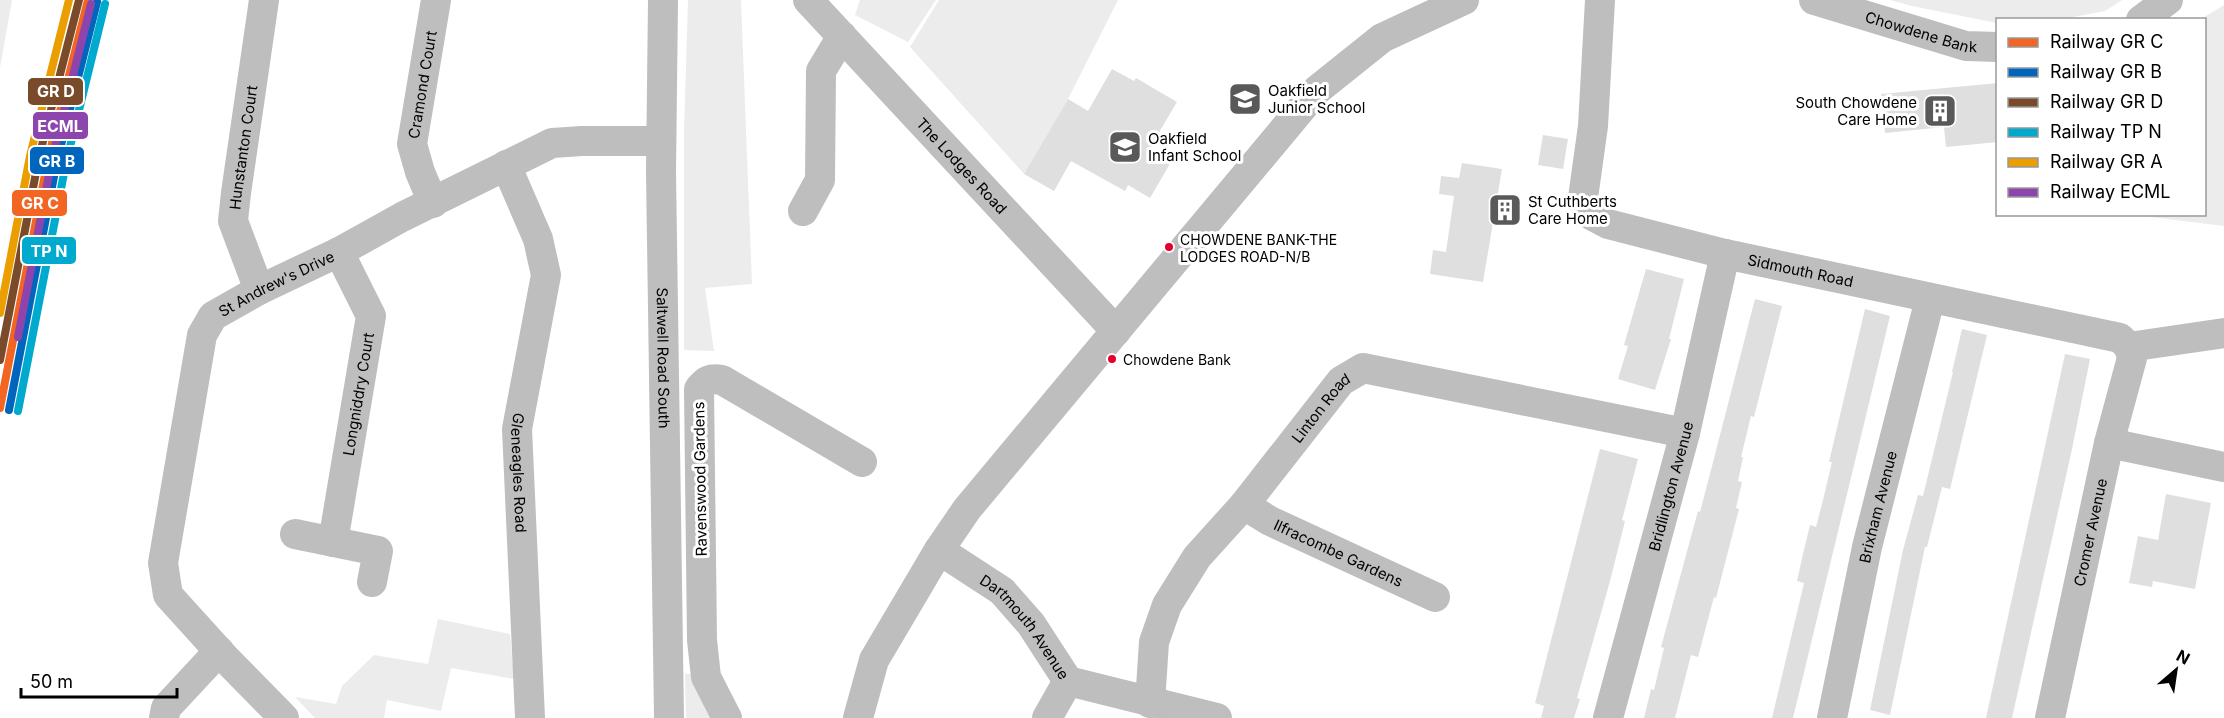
<svg xmlns="http://www.w3.org/2000/svg" width="2224" height="718" font-family="Inter,sans-serif">
<style>
.green{fill:#ececec}
.building{fill:#dfdfdf}
.lines{fill:none;stroke-linecap:round;stroke-linejoin:round}
.minor{stroke:#bebebe;stroke-width:30}
.rail-1-casing{stroke:#fff;stroke-width:12}
.rail-2-casing{stroke:#fff;stroke-width:12}
.rail-3-casing{stroke:#fff;stroke-width:12}
.rail-4-casing{stroke:#fff;stroke-width:12}
.rail-5-casing{stroke:#fff;stroke-width:12}
.rail-6-casing{stroke:#fff;stroke-width:12}
.rail-1{stroke:#f26522;stroke-width:8}
.rail-2{stroke:#0065bd;stroke-width:8}
.rail-3{stroke:#7a4b2a;stroke-width:8}
.rail-4{stroke:#00a9ce;stroke-width:8}
.rail-5{stroke:#eb9e00;stroke-width:8}
.rail-6{stroke:#8e44ad;stroke-width:8}
.bus-dot{fill:#e4002b;stroke:#fff;stroke-width:2}
.labels{text-anchor:middle;dominant-baseline:central;stroke-width:6;stroke-linejoin:round;paint-order:stroke}
.bus-label{font-size:14px;fill:#000;stroke:#fff;text-anchor:start}
.street-label{font-size:15px;fill:#000;stroke:#fff}
.poi-label{font-size:15px;fill:#000;stroke:#fff;text-anchor:start}
.line-badge{stroke:#fff;stroke-width:2}
.badge-label{font-size:16px;text-anchor:middle;font-weight:bold;fill:#fff}
</style>
<rect width="100%" height="100%" fill="#fff"/>
<!-- green -->
<g class="green">
<polygon points="0,0 12,0 0,68"/>
<polygon points="688,0 741,0 752,284 705,288 714,351 684,350 684,131"/>
<polygon points="860,0 936,0 908,42 855,15"/>
<polygon points="939,0 1118,0 1068,99 1024,174 910,47"/>
<polygon points="1890,0 2122,0 2105,11 2063,19 1998,20 1997,23 1912,6"/>
<polygon points="2224,5 2224,226 2135,215 2204,214 2204,20 2201,19"/>
<polygon points="438,619 510,634 514,679 451,668 441,711 387,700 384,718 315,718 295,697 336,704 342,686 374,655 428,664"/>
<polygon points="685,674 693,674 715,718 686,718"/>
</g>
<!-- building -->
<g class="building">
<polygon points="1112,69 1134,81 1136,78 1177,102 1149,149 1171,162 1150,198 1128,185 1125,191 1071,161 1054,191 1024,174 1068,99 1088,111"/>
<polygon points="1998,83 1998,142 1946,147 1944,127 1885,133 1881,94"/>
<polygon points="1543,135 1568,139 1563,169 1538,165"/>
<polygon points="1462,163 1502,169 1483,282 1430,274 1433,250 1446,252 1454,196 1439,194 1441,176 1459,178"/>
<polygon points="1646,269 1684,279 1669,339 1671,339 1655,390 1618,379 1628,346 1624,345"/>
<polygon points="1755,299 1782,306 1754,417 1751,416 1741,457 1743,457 1738,481 1742,482 1736,508 1739,509 1716,598 1714,597 1698,657 1691,655 1675,718 1644,718 1651,689 1654,690 1664,648 1661,647 1698,511 1700,512 1711,470"/>
<polygon points="1865,309 1890,316 1793,718 1772,718 1804,583 1797,581 1803,554 1810,525 1816,527 1823,500 1832,462 1829,462"/>
<polygon points="1962,329 1987,335 1950,489 1942,487 1927,547 1925,547 1890,715 1870,710 1903,550 1918,495 1923,496 1953,372 1952,372"/>
<polygon points="2065,354 2090,359 2072,449 2012,718 1986,718"/>
<polygon points="1600,449 1638,459 1622,520 1625,521 1610,581 1577,698 1580,699 1574,718 1541,718 1544,706 1535,703"/>
<polygon points="2166,494 2211,503 2195,589 2153,581 2152,587 2129,583 2138,536 2158,540"/>
</g>
<g class="lines">
<!-- minor -->
<g class="minor">
<path id="s1" d="M663,0L661,172L669,718"/>
<path id="s2" d="M808,0L1116,331"/>
<path id="s3" d="M1600,0L1593,126L1583,198L1591,215L1608,224L1725,254L2120,338L2129,347L2224,333"/>
<path id="s4" d="M1814,0L1966,46L1998,47"/>
<polyline points="2141,20 2168,0"/>
<path id="s5" d="M506,165L538,239L546,275L517,429L530,718"/>
<path id="s6" d="M433,203L420,172L412,144L436,0"/>
<polyline points="803,211 820,180 821,71 842,36"/>
<path id="s7" d="M259,290L233,221L236,193L264,0"/>
<polyline points="2109,443 2224,467"/>
<path id="s8" d="M1244,505L1270,521L1435,597"/>
<polyline points="295,534 378,551 372,582"/>
<path id="s9" d="M333,542L371,316L339,252"/>
<path id="s10" d="M939,550L1002,591L1031,624L1068,681L1217,718"/>
<path id="s11" d="M1150,703L1154,642L1167,605L1197,557L1244,505L1341,381L1363,368L1685,433"/>
<polyline points="164,718 166,708 219,651"/>
<path id="s12" d="M284,718L226,659L168,595L163,563L202,335L213,316L259,290L339,252L402,217L552,143L582,141H661"/>
<path d="M727,718L706,677L702,640L699,389C706,380 710,378 722,380L862,462"/>
<polyline points="858,718 874,660 939,550 967,509 1317,90 1382,38 1464,0"/>
<polyline points="1047,718 1068,681"/>
<path id="s13" d="M1608,718L1685,433L1725,254"/>
<path id="s14" d="M1832,718L1867,547L1930,299"/>
<path id="s15" d="M2050,718L2109,443L2132,358L2129,347"/>
</g>
<!-- rail-1 casing -->
<g class="rail-1-casing">
<polyline id="rail-1" points="0,408 48,159 88,0"/>
</g>
<!-- rail-2 casing -->
<g class="rail-2-casing">
<polyline id="rail-2" points="9,410 57,161 97,2"/>
</g>
<!-- rail-3 casing -->
<g class="rail-3-casing">
<polyline id="rail-3" points="0,360 39,157 79,0"/>
</g>
<!-- rail-4 casing -->
<g class="rail-4-casing">
<polyline id="rail-4" points="18,411 66,163 105,4"/>
</g>
<!-- rail-5 casing -->
<g class="rail-5-casing">
<polyline id="rail-5" points="0,313 30,156 69,0"/>
</g>
<!-- rail-6 casing -->
<g class="rail-6-casing">
<polyline id="rail-6" points="18,337 52,159 91,4"/>
</g>
<!-- rail-1 -->
<use href="#rail-1" class="rail-1"/>
<!-- rail-2 -->
<use href="#rail-2" class="rail-2"/>
<!-- rail-3 -->
<use href="#rail-3" class="rail-3"/>
<!-- rail-4 -->
<use href="#rail-4" class="rail-4"/>
<!-- rail-5 -->
<use href="#rail-5" class="rail-5"/>
<!-- rail-6 -->
<use href="#rail-6" class="rail-6"/>
</g>
<!-- icons -->
<defs>
<g id="school-square" transform="scale(1.725)"><rect x="-9" y="-9" width="18" height="18" rx="4" fill="#595959" stroke="#fff"/><path d="M0-5L7-2L0 1L-7-2ZM-4 1L0 2.5L4 1V4Q0 6-4 4Z" fill="#fff"/></g>
<g id="building-square" transform="scale(1.725)"><rect x="-9" y="-9" width="18" height="18" rx="4" fill="#595959" stroke="#fff"/><path d="M-4-6H4V6H1V3H-1V6H-4ZM-2.5-4.3h1.7v1.8h-1.7ZM.8-4.3h1.7v1.8H.8ZM-2.5-1h1.7V.8h-1.7ZM.8-1h1.7V.8H.8Z" fill="#fff"/></g>
</defs>
<g fill-rule="evenodd">
<use href="#school-square" x="1245" y="99"/>
<use href="#building-square" x="1940" y="111"/>
<use href="#school-square" x="1125" y="147"/>
<use href="#building-square" x="1505" y="210"/>
</g>
<!-- markers -->
<g class="bus-dot">
<circle cx="1169" cy="247" r="5"/>
<circle cx="1112" cy="359" r="5"/>
</g>
<g class="labels">
<!-- bus labels -->
<g class="bus-label">
<text x="1180" y="239">CHOWDENE BANK-THE<tspan x="1180" dy="17">LODGES ROAD-N/B</tspan></text>
<text x="1123" y="359">Chowdene Bank</text>
</g>
<!-- street labels -->
<g class="street-label">
<text stroke="none"><textPath href="#s4" startOffset="112">Chowdene Bank</textPath></text>
<text stroke="none"><textPath href="#s6" startOffset="123">Cramond Court</textPath></text>
<text stroke="none"><textPath href="#s7" startOffset="148">Hunstanton Court</textPath></text>
<text stroke="none"><textPath href="#s2" startOffset="226">The Lodges Road</textPath></text>
<text stroke="none"><textPath href="#s3" startOffset="435">Sidmouth Road</textPath></text>
<text stroke="none"><textPath href="#s12" startOffset="526">St Andrew's Drive</textPath></text>
<text stroke="none"><textPath href="#s1" startOffset="358">Saltwell Road South</textPath></text>
<text stroke="none"><textPath href="#s9" startOffset="150">Longniddry Court</textPath></text>
<text stroke="none"><textPath href="#s11" startOffset="351">Linton Road</textPath></text>
<text stroke="none"><textPath href="#s5" startOffset="318">Gleneagles Road</textPath></text>
<text transform="translate(700 479) rotate(-91)">Ravenswood Gardens</text>
<text stroke="none"><textPath href="#s13" startOffset="240">Bridlington Avenue</textPath></text>
<text stroke="none"><textPath href="#s14" startOffset="216">Brixham Avenue</textPath></text>
<text stroke="none"><textPath href="#s15" startOffset="190">Cromer Avenue</textPath></text>
<text stroke="none"><textPath href="#s8" startOffset="106">Ilfracombe Gardens</textPath></text>
<text stroke="none"><textPath href="#s10" startOffset="117">Dartmouth Avenue</textPath></text>
</g>
<!-- poi labels -->
<g class="poi-label">
<text x="1268" y="90">Oakfield<tspan x="1268" dy="17">Junior School</tspan></text>
<text x="1917" y="102" text-anchor="end">South Chowdene<tspan x="1917" dy="17">Care Home</tspan></text>
<text x="1148" y="138">Oakfield<tspan x="1148" dy="17">Infant School</tspan></text>
<text x="1528" y="201">St Cuthberts<tspan x="1528" dy="17">Care Home</tspan></text>
</g>
</g>
<g class="line-badge">
<rect x="27" y="77" width="57" height="29" rx="6" fill="#7a4b2a"/>
<rect x="32" y="111" width="57" height="29" rx="6" fill="#8e44ad"/>
<rect x="29" y="146" width="56" height="29" rx="6" fill="#0065bd"/>
<rect x="11" y="189" width="57" height="28" rx="6" fill="#f26522"/>
<rect x="21" y="236" width="56" height="29" rx="6" fill="#00a9ce"/>
</g>
<g class="badge-label">
<text x="56" y="97">GR D</text>
<text x="60" y="132">ECML</text>
<text x="57" y="167">GR B</text>
<text x="40" y="209">GR C</text>
<text x="49" y="257">TP N</text>
</g>
<!-- legend -->
<rect x="1996" y="18" width="210" height="198" fill="#ffffff" stroke="#999999" stroke-width="1.5"/>
<rect x="2008" y="38" width="30" height="9" fill="#f26522" stroke="#999999" stroke-width="1.5"/>
<text x="2050" y="48" font-size="18" fill="#000000">Railway GR C</text>
<rect x="2008" y="68" width="30" height="9" fill="#0065bd" stroke="#999999" stroke-width="1.5"/>
<text x="2050" y="78" font-size="18" fill="#000000">Railway GR B</text>
<rect x="2008" y="98" width="30" height="9" fill="#7a4b2a" stroke="#999999" stroke-width="1.5"/>
<text x="2050" y="108" font-size="18" fill="#000000">Railway GR D</text>
<rect x="2008" y="128" width="30" height="9" fill="#00a9ce" stroke="#999999" stroke-width="1.5"/>
<text x="2050" y="138" font-size="18" fill="#000000">Railway TP N</text>
<rect x="2008" y="158" width="30" height="9" fill="#eb9e00" stroke="#999999" stroke-width="1.5"/>
<text x="2050" y="168" font-size="18" fill="#000000">Railway GR A</text>
<rect x="2008" y="188" width="30" height="9" fill="#8e44ad" stroke="#999999" stroke-width="1.5"/>
<text x="2050" y="198" font-size="18" fill="#000000">Railway ECML</text>
<!-- north arrow -->
<g transform="translate(2176 670) rotate(29)" stroke="#ffffff" stroke-width="4.5" paint-order="stroke">
<path d="M0-4.5L10 22L0 15L-10 22Z" fill="#000000"/>
<text y="-9" font-size="16" font-weight="bold" text-anchor="middle" fill="#000000">N</text>
</g>
<!-- scale -->
<path d="M21 688v9h156v-9" fill="none" stroke="#000000" stroke-width="3"/>
<text x="30" y="688" font-size="18" fill="#000000" stroke="#ffffff" stroke-width="4.5" paint-order="stroke">50 m</text>
</svg>
